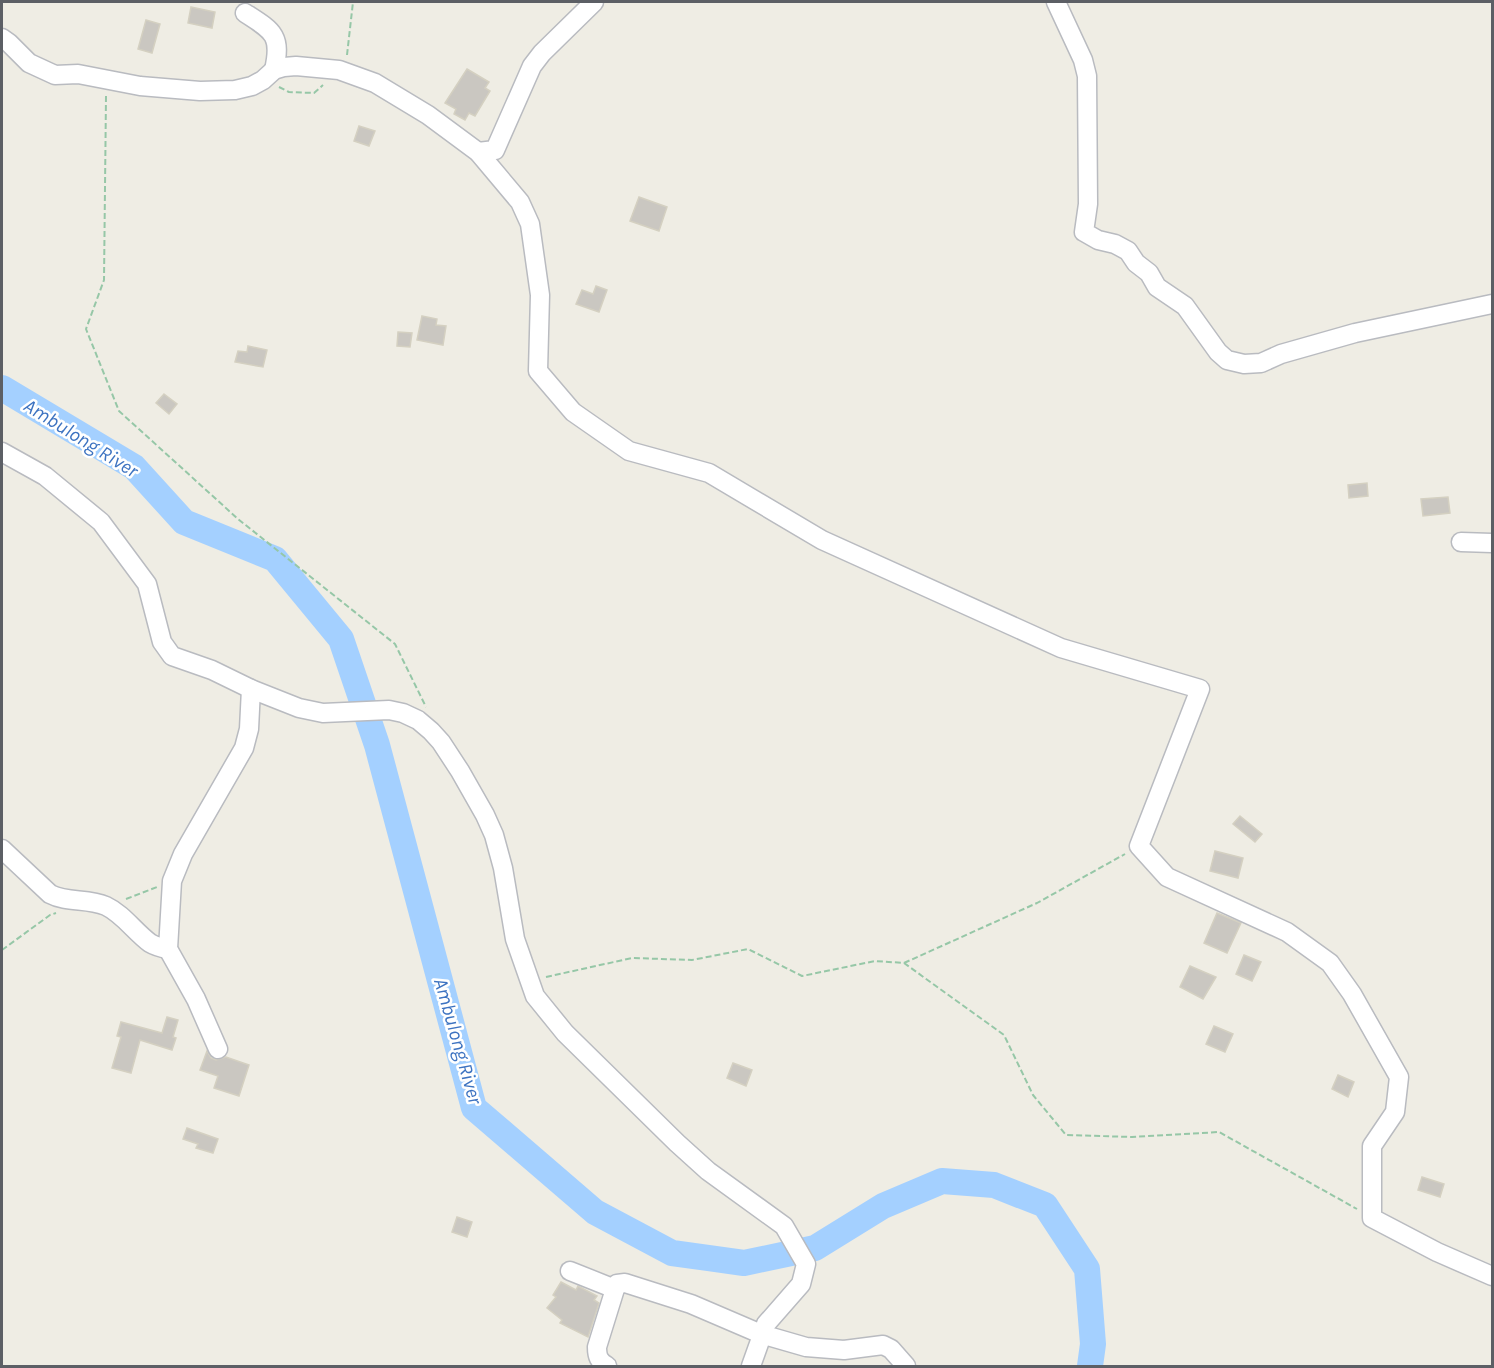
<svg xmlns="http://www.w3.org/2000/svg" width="1494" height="1368" font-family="Karla,sans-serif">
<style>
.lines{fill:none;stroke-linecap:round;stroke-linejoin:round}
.river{stroke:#a4d0ff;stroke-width:26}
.building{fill:#cac7c1;stroke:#d4d0c1;stroke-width:1.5}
.minor-casing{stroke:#b9bbc0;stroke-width:21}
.path{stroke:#96c7a7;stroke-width:2;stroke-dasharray:6 3;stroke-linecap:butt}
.minor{stroke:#fff;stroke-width:18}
.labels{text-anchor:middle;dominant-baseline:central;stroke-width:5;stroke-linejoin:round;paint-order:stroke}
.water-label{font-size:20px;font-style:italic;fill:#3d73c1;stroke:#fff}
</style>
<rect width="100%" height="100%" fill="#efede4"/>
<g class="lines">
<!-- river -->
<polyline class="river" points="2,388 134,467 184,522 275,559 341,639 377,745 474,1108 595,1212 672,1253 744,1263 815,1248 883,1206 942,1181 994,1185 1045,1205 1087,1269 1093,1344 1090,1366"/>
</g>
<!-- building -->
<g class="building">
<polygon points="191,7 215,12 212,28 188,23"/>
<polygon points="146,20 160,24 152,53 138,49"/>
<polygon points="467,69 489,82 485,88 490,91 475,116 469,113 465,120 454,114 456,109 445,103"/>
<polygon points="359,126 375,131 369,146 354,141"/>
<polygon points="639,197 667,207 659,231 630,221"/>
<polygon points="596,286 607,290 599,312 576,304 582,290 593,294"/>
<polygon points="422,316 437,319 436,325 446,326 443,345 417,340"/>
<polygon points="398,332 412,333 410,347 397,346"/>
<polygon points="248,346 267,350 263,367 235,362 238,351 247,352"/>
<polygon points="164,394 177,404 169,414 156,403"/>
<polygon points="1367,483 1368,496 1349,498 1348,485"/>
<polygon points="1448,497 1450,513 1423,516 1421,499"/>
<polygon points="1240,816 1262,834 1255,842 1233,824"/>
<polygon points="1215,851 1243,858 1238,878 1210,871"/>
<polygon points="1217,913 1241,923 1227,953 1204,943"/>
<polygon points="1244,955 1261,962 1252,981 1236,974"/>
<polygon points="1190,966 1216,977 1203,999 1180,987"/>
<polygon points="167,1017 178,1020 173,1037 176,1038 172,1050 140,1040 131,1073 112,1068 121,1037 117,1036 121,1022 162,1033"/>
<polygon points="1214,1026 1233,1034 1225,1052 1206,1044"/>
<polygon points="207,1051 211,1058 216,1060 226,1057 249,1065 239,1096 214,1088 218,1076 200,1070"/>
<polygon points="733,1063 752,1070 746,1086 727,1078"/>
<polygon points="1338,1075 1354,1082 1348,1097 1332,1089"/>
<polygon points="187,1128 218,1139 213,1153 196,1148 198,1144 183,1139"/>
<polygon points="1422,1177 1444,1184 1440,1197 1418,1190"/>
<polygon points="457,1217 472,1222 467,1237 452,1232"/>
<polygon points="561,1282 576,1290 578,1286 597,1296 594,1300 599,1303 588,1337 560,1323 562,1320 547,1308 556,1297 553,1295"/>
</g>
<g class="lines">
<!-- minor casing -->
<g class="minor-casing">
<g id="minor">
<polyline points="1056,2 1083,60 1087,76 1088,204 1084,232 1098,240 1115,244 1128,251 1136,263 1149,273 1157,287 1185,306 1218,352 1227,360 1244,364 1261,363 1281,354 1355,333 1492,304"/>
<path d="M245,13C273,31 282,35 274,70"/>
<polyline points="2,38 9,43 29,63 55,75 78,74 140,86 200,91 235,90 252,86 263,80 274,70 284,67 296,66 339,70 375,83 428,115 478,152 520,202 530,224 540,295 538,371 573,412 629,451 709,473 822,540 1061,648 1200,689 1139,846 1167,877 1287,932 1330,963 1352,994 1399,1077 1395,1112 1372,1146 1372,1218 1437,1252 1492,1276"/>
<polyline points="478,152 495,150 532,66 542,53 594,2"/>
<polyline points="2,452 45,476 101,522 147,584 162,642 172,656 212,670 251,689 299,708 323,713 389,710 403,713 418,720 431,731 441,742 460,771 485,815 494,835 503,868 515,939 535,996 565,1033 677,1143 708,1171 784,1226 806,1264 801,1284 766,1324 751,1366"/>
<polyline points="1461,542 1492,543"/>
<path d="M2,849L50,894C67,903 88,898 106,906C123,914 135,932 150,943C155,946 162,948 168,949"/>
<polyline points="218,1049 196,999 168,949 172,881 183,854 244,748 249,729 251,689"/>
<polyline points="570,1271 615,1289"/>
<path d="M607,1366C599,1361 597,1357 597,1347L615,1289L617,1284L625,1283L691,1304L761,1334L806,1347L844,1350L883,1345L891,1349L906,1366"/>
</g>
</g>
<!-- path -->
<g class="path">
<polyline points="347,55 353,2"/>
<polyline points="279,87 289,92 314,93 323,85"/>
<polyline points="106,96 104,280 86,329 119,411 238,519 395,644 426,707"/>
<polyline points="126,899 157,887"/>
<polyline points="2,950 50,915 56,913"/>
<polyline points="904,963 1037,903 1125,854"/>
<polyline points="546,977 632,958 692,960 748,949 802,976 875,961 904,963 1004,1035 1033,1095 1066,1135 1132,1137 1219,1132 1357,1209"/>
</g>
<!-- minor -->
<use href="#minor" class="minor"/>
</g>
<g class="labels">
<!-- water labels -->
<g class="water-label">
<text transform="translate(81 438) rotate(32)">Ambulong River</text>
<text transform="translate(458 1041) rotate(74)">Ambulong River</text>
</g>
</g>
<!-- border -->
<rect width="1494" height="1368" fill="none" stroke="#5c5f65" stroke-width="6"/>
</svg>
